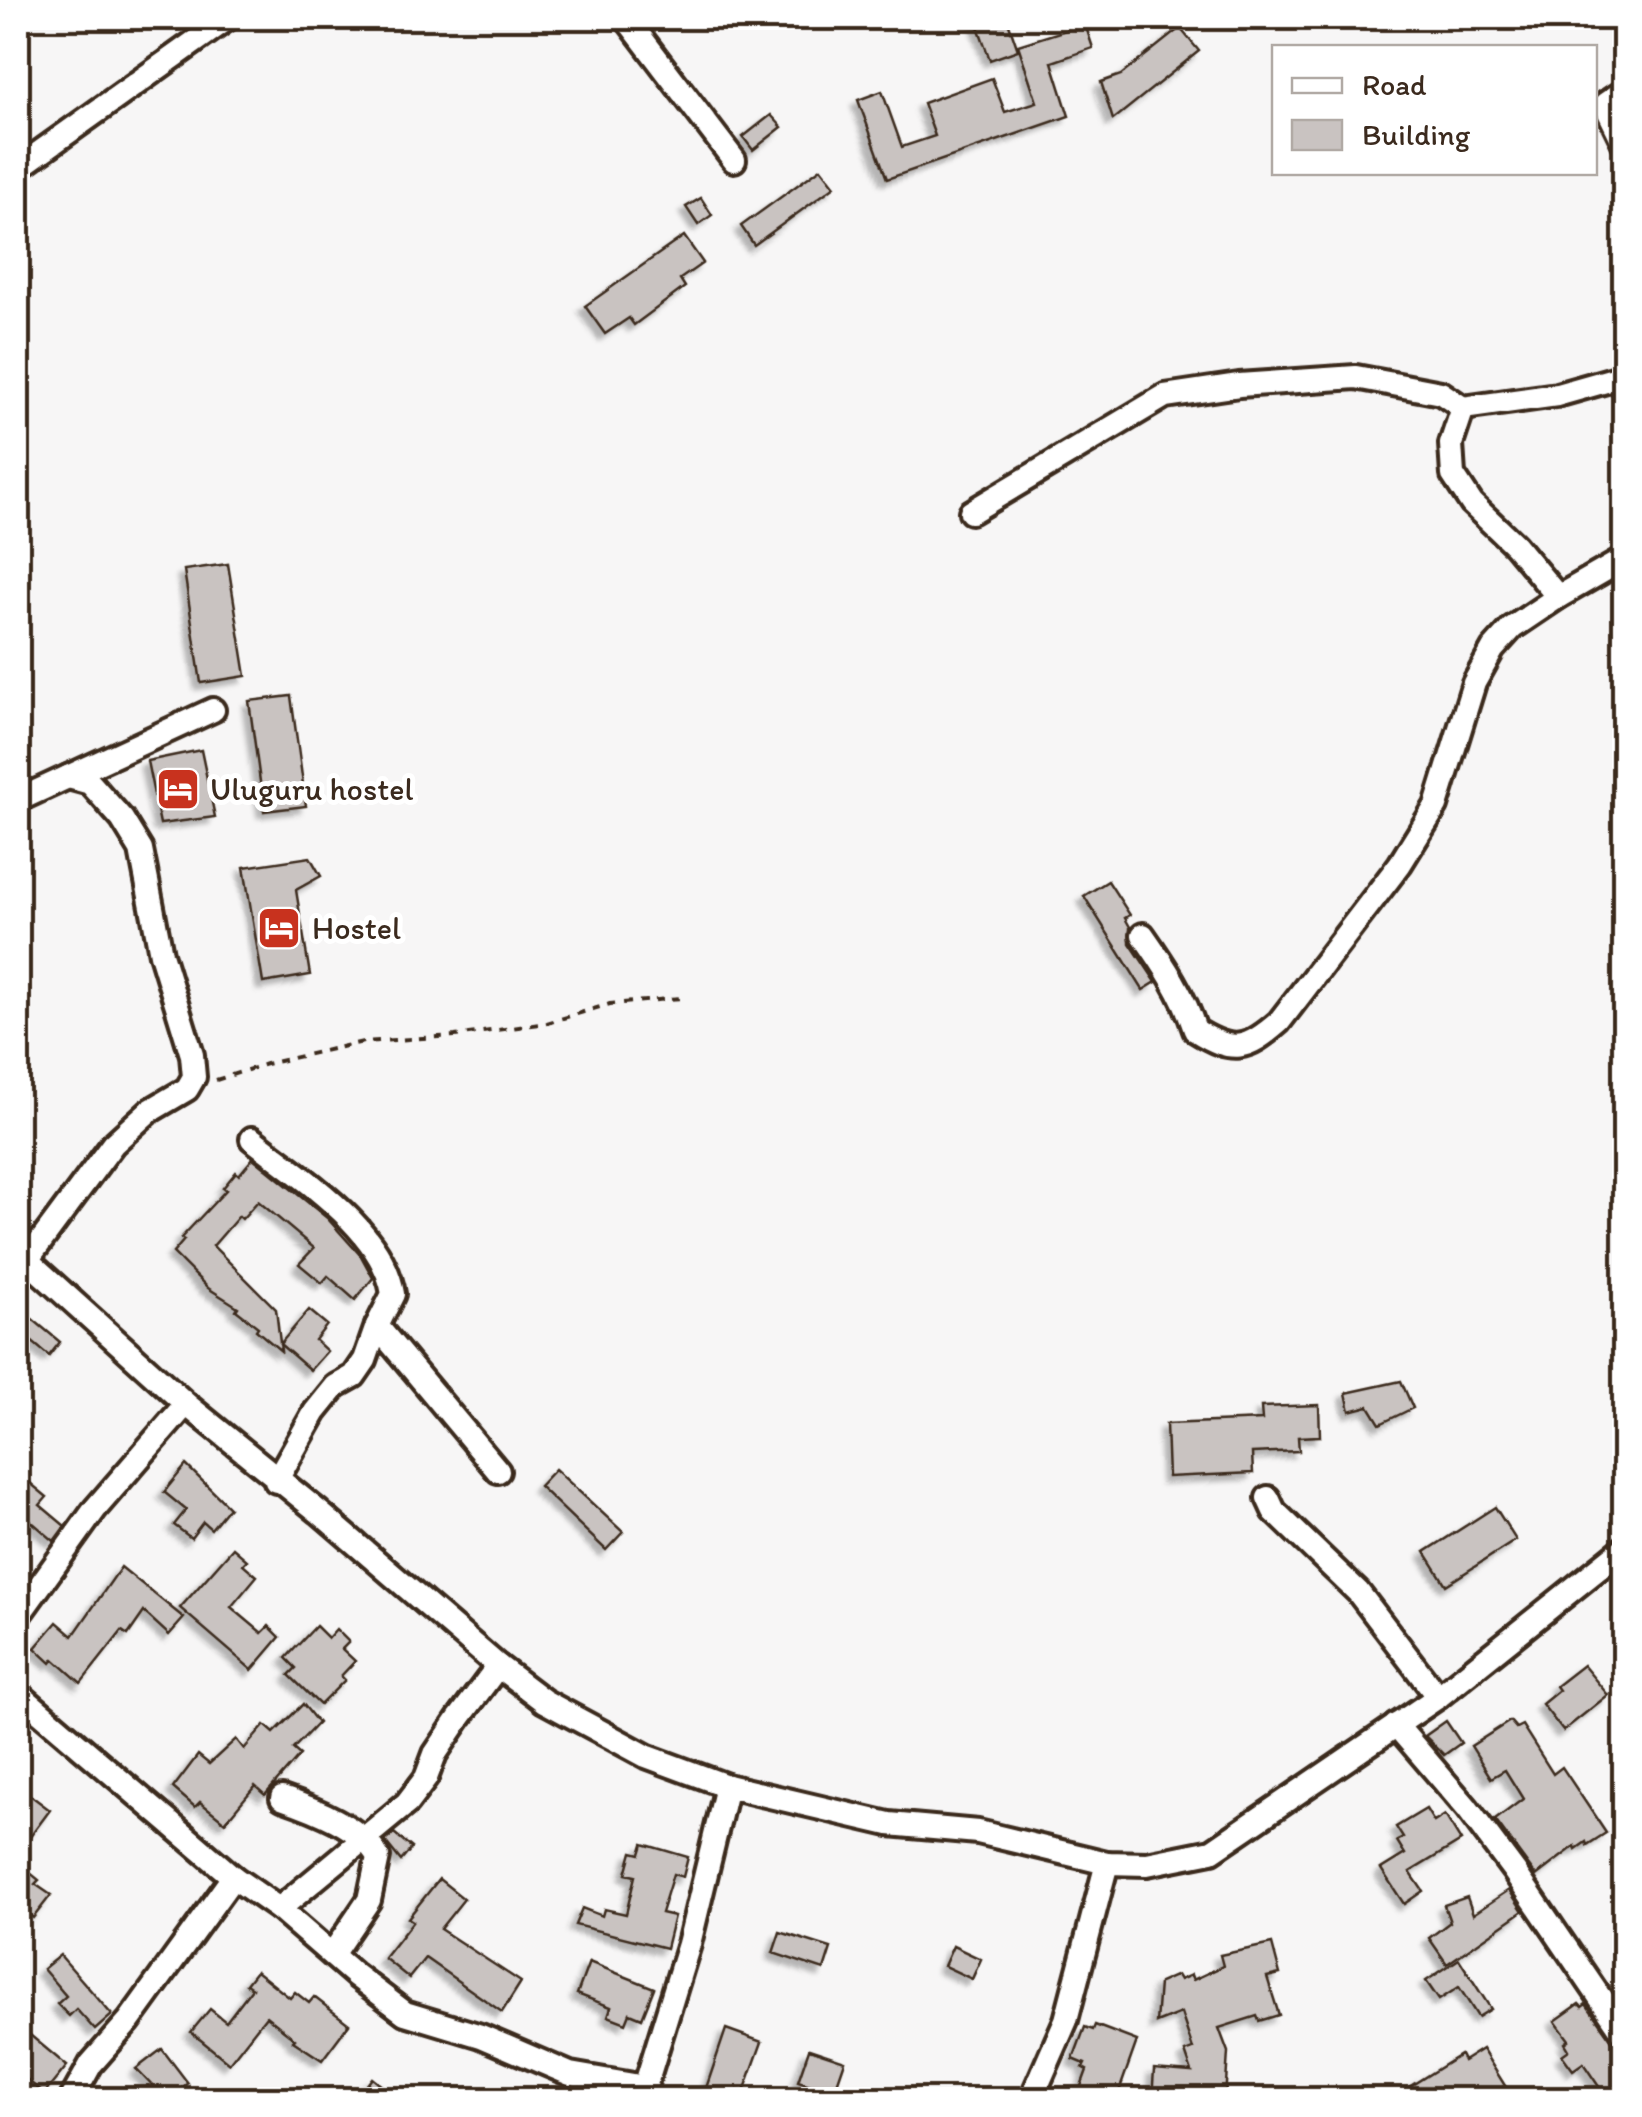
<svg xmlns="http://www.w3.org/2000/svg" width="1642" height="2117" font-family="Itim,sans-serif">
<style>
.building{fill:#c9c3c1;stroke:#3b2a1e;stroke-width:2.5;filter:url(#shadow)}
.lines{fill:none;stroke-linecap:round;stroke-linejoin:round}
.minor-casing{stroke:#3b2a1e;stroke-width:30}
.path{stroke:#3b2a1e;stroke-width:4;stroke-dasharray:8 8;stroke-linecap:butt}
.minor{stroke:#fff;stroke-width:22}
.labels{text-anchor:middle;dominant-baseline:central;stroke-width:10;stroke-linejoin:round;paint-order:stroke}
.poi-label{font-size:32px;fill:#3b2a1e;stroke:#fff;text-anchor:start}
</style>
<defs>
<filter id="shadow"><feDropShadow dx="-6" dy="6" stdDeviation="2.5" flood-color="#0004"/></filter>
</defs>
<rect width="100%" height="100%" fill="#f7f6f6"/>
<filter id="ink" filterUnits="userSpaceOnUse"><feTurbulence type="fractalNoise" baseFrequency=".01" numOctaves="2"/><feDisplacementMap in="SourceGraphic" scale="20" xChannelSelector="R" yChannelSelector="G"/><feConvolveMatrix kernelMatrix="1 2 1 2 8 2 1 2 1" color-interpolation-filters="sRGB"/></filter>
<g filter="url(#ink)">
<!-- building -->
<g class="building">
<polygon points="975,18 1007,18 1018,50 990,60"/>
<polygon points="1085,24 1093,48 1052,62 1069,116 887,179 858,100 882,91 902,147 935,136 923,103 992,78 1005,112 1037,102 1018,45"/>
<polygon points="1180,28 1199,51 1113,120 1101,82 1121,75"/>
<polygon points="771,115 782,127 753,150 743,137"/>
<polygon points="821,168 835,186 754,245 741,226"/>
<polygon points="701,198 712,215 698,225 686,207"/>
<polygon points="684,236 703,263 680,279 685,287 634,325 629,318 605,334 585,306"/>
<polygon points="228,564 246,676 201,683 184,570"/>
<polygon points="291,696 306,806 264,811 249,701"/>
<polygon points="201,750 215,817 160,824 147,761"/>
<polygon points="310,857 321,876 296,890 310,975 263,983 244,867"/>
<polygon points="1108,881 1130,915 1125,918 1130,927 1130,943 1156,982 1143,990 1084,896"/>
<polygon points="253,1158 327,1218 361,1256 373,1278 355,1300 328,1276 322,1283 299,1264 314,1248 258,1201 242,1219 239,1216 213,1246 276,1309 281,1351 256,1330 258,1327 236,1310 238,1307 208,1288 173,1253 184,1240 181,1238 226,1190 223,1188 236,1172 239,1175"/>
<polygon points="18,1307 60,1342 49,1356 18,1330"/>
<polygon points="309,1310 327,1325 315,1340 327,1351 310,1370 280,1344"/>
<polygon points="1401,1381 1413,1408 1380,1424 1369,1406 1350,1411 1346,1393"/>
<polygon points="1319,1405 1320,1436 1298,1437 1299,1451 1252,1453 1253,1473 1168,1477 1166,1424 1262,1420 1261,1407"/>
<polygon points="186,1465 229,1507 211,1529 203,1522 191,1538 174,1525 186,1510 164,1492"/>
<polygon points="555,1469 623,1532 606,1550 539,1486"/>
<polygon points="18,1473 47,1497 40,1505 65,1526 54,1541 18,1510"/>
<polygon points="1495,1507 1516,1540 1446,1585 1425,1552"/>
<polygon points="233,1548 247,1560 243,1564 257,1576 231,1607 262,1633 269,1626 280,1637 252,1670 180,1608"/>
<polygon points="121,1567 184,1618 169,1635 144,1612 128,1635 122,1631 81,1683 54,1659 51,1663 35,1648 57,1622 73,1636"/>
<polygon points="316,1626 328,1638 336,1629 349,1642 342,1649 355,1661 341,1676 345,1680 320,1705 289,1675 296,1668 286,1658"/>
<polygon points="1583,1665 1608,1695 1563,1731 1542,1704 1559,1690 1556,1686"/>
<polygon points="303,1704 318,1723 293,1749 300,1755 265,1795 255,1786 225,1822 200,1802 195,1807 173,1788 198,1755 209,1764 236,1739 244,1749 265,1725 274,1733"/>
<polygon points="1446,1721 1461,1743 1444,1755 1425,1736"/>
<polygon points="1510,1721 1516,1728 1522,1725 1553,1774 1562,1767 1606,1833 1587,1845 1586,1842 1576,1849 1575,1846 1536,1876 1495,1820 1523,1799 1505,1770 1491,1778 1471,1746"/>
<polygon points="18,1786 50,1810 18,1853"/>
<polygon points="1426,1809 1434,1822 1445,1815 1461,1841 1410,1872 1423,1891 1404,1904 1381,1869 1405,1854 1397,1841 1403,1838 1396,1827"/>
<polygon points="394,1833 412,1848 401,1861 385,1841"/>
<polygon points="643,1844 688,1857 683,1877 673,1874 661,1913 674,1916 666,1948 575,1925 582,1908 602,1916 604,1909 626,1914 635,1876 626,1874 632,1852 640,1854"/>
<polygon points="18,1863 39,1880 35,1884 51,1895 33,1918 18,1905"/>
<polygon points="439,1879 464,1899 440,1929 521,1982 502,2012 425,1958 409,1978 384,1958 413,1921 408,1918"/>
<polygon points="1509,1890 1523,1911 1447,1964 1429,1938 1450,1922 1444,1905 1467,1897 1473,1914"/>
<polygon points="780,1932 831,1948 824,1970 773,1953"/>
<polygon points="1272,1944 1280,1974 1267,1977 1279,2015 1259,2021 1257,2016 1219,2028 1228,2052 1225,2100 1152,2100 1154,2069 1192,2072 1185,2052 1193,2049 1181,2013 1156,2023 1159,1983 1177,1975 1180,1980 1191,1975 1193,1980 1223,1966 1220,1955"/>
<polygon points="953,1946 981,1959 972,1979 944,1966"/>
<polygon points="60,1955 112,2015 95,2030 76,2009 69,2016 57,2004 66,1996 43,1969"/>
<polygon points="1459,1959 1491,2009 1478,2017 1459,1987 1439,2000 1426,1981"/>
<polygon points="589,1962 654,1988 642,2018 630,2013 626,2023 608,2016 611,2007 577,1994"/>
<polygon points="256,1971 290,1998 295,1992 309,2003 314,1997 349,2024 322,2060 293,2041 295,2039 266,2016 229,2063 191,2032 210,2009 226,2022 252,1988 246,1984"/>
<polygon points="1579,2004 1582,2007 1586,2004 1624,2057 1624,2100 1608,2100 1583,2063 1573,2070 1562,2055 1569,2050 1565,2043 1569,2040 1555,2021"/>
<polygon points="18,2025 67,2066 44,2094 18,2072"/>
<polygon points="1095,2025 1137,2041 1116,2100 1076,2100 1087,2070 1083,2068 1085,2064 1073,2059 1085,2027 1093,2030"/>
<polygon points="726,2029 762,2042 744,2092 738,2090 735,2100 702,2100"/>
<polygon points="162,2049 188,2083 166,2100 136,2069"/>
<polygon points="809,2049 845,2061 834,2093 798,2081"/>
<polygon points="1482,2049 1514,2100 1417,2100 1409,2087 1460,2055 1463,2061"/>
<polygon points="372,2078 399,2100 355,2100"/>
</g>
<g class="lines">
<!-- minor casing -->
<g class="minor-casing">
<g id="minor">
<polyline points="626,18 734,160"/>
<polyline points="1624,91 1605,104 1624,143"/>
<polyline points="18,168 228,18"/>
<polyline points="1463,408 1557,395 1624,376"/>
<polyline points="971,512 1165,396 1239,385 1356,377 1441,393 1463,408 1451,444 1453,475 1472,504 1515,545 1558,597"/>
<polyline points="18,800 213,710"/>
<path d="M1143,935C1164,965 1184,995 1195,1030C1233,1054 1247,1050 1279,1022L1400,864L1436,806L1474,683L1493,649L1512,628L1558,597L1624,559"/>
<path d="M252,1139C301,1178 383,1229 393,1294L377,1326L365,1360L354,1376L336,1386L315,1412L276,1481"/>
<polyline points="18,1252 186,1404 319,1512 498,1666 544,1701 646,1756 727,1786 889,1824 978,1832 1107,1863 1147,1864 1212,1851 1438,1697 1624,1548"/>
<polyline points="27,1260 113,1144 148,1112 187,1089 194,1077 192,1055 161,954 141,850 122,819 90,783 68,777"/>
<polyline points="377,1326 498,1471"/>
<polyline points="1268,1498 1274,1511 1358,1592 1438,1697"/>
<polyline points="18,1616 95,1509 186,1404"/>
<polyline points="18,1693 233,1877 279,1909 355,1975 405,2013 481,2036 570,2074 645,2087"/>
<polyline points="1396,1725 1467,1808 1514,1871 1624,2033"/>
<path d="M282,1798C314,1809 362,1827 378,1857L369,1900L333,1953"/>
<polyline points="279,1909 407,1803 426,1778 435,1754 460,1717 498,1666"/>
<polyline points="71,2100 91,2064 129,2021 233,1877"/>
<polyline points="641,2100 689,1944 727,1786"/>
<polyline points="1031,2100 1066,2020 1107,1863"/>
</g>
</g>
<!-- path -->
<polyline class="path" points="216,1080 266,1064 363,1042 455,1036 547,1023 610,1004 681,998"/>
<!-- minor -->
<use href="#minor" class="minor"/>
</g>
</g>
<!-- icons -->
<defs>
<g id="hotel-square" transform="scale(2.25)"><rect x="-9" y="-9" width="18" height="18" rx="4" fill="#c8321e" stroke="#fff"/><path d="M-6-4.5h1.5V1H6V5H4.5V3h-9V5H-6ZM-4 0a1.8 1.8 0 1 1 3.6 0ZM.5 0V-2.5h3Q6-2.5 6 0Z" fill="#fff"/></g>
</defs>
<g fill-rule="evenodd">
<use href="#hotel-square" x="178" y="789"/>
<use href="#hotel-square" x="279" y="928"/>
</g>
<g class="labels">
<!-- poi labels -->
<g class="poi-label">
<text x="210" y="789">Uluguru hostel</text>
<text x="312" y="928">Hostel</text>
</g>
</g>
<!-- margin -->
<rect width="1642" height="2117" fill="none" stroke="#fff" stroke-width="60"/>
<rect x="30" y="30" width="1582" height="2057" fill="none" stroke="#3b2a1e" stroke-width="4" filter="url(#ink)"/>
<!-- legend -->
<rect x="1272" y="45" width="325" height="130" fill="#ffffff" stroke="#b1aaa5" stroke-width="2.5"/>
<rect x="1292" y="78" width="50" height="15" fill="#ffffff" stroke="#b1aaa5" stroke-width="2.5"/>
<text x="1362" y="95" font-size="30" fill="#3b2a1e">Road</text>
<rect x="1292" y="120" width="50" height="30" fill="#c9c3c1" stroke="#b1aaa5" stroke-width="2.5"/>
<text x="1362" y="145" font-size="30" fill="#3b2a1e">Building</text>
</svg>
